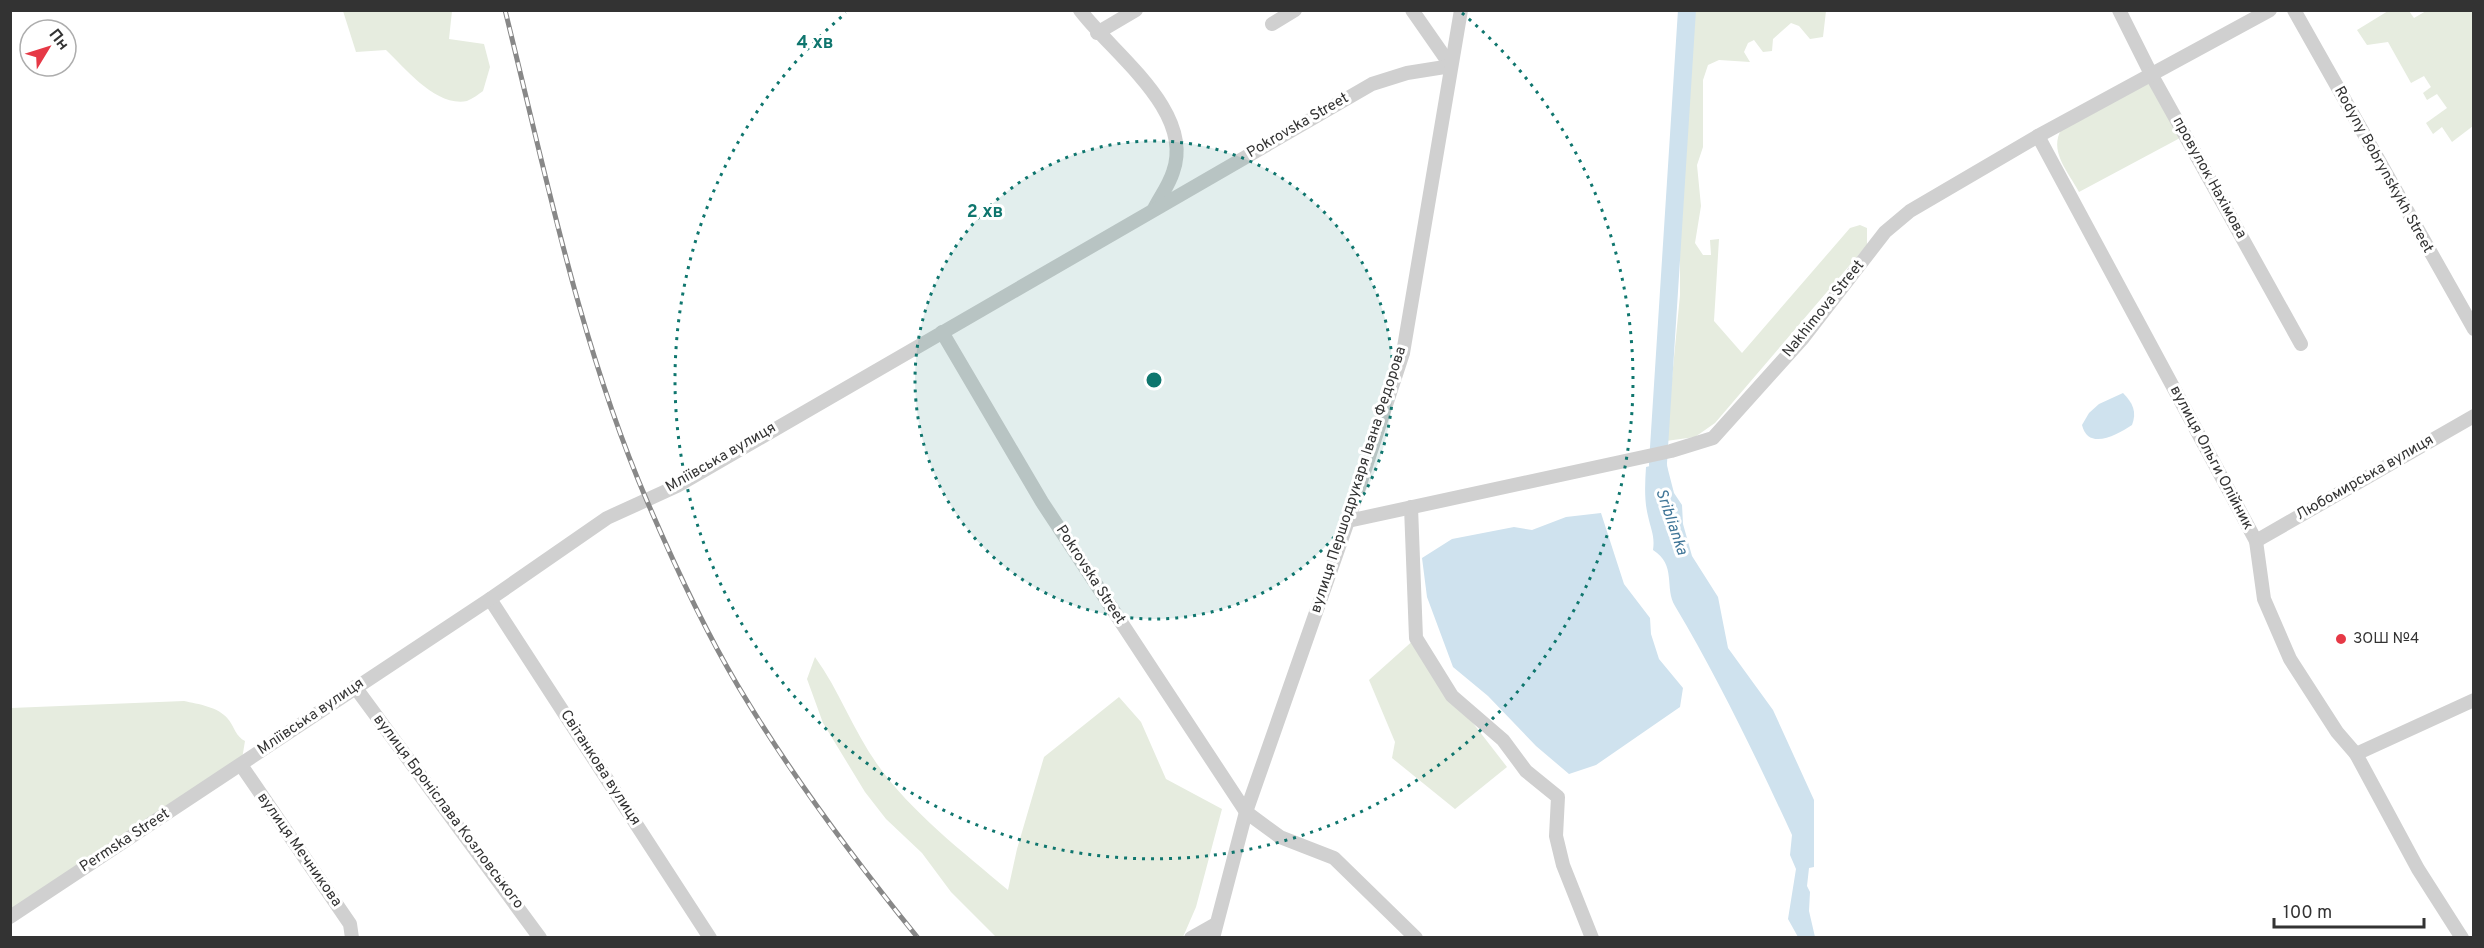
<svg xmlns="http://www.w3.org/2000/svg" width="2484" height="948" font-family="Overpass,sans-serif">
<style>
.green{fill:#e6ecdf}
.water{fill:#cfe2ee}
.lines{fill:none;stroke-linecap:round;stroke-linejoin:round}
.river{stroke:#cfe2ee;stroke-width:18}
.minor{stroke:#d0d0d0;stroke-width:14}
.rail-casing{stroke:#888;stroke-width:5}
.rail{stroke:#fff;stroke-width:3;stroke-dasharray:9;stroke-linecap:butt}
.ring{fill:none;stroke:#0f766e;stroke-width:3;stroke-dasharray:3 6}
.poi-dot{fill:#e63946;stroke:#fff;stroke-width:2}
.labels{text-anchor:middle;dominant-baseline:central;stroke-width:6;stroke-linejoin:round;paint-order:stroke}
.street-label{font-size:15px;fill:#333;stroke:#fff}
.poi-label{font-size:15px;fill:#333;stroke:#fff;text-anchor:start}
.water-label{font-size:16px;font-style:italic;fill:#3f7597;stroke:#fff}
.centre{fill:#0f766e;stroke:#fff;stroke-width:3}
.ring-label{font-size:18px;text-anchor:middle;font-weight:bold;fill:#0f766e;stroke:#fff;stroke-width:6;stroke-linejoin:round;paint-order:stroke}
</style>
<rect width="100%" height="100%" fill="#fff"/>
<!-- green -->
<g class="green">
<path d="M343,11H452L449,39L484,44L490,67L483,91C479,94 472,99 467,101C436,107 406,69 386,50L356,52Z"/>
<polygon points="1689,11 1826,11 1823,37 1810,39 1799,26 1791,23 1773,39 1772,51 1763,52 1754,40 1748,43 1744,52 1750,62 1719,60 1708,65 1703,80 1703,147 1697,165 1701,206 1695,243 1703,255 1711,255 1710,240 1719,239 1714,321 1742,353 1850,228 1860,225 1867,228 1867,245 1715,423 1695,437 1666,441 1680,295 1680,201"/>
<polygon points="2388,11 2409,11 2414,18 2426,11 2473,11 2473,126 2452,142 2442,127 2433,134 2426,123 2447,108 2437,94 2427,100 2423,93 2431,87 2424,76 2411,83 2388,42 2367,45 2357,30"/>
<path d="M2150,81L2180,138L2079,192C2068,171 2048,151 2062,128Z"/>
<polygon points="1416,638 1452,696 1507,767 1455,809 1392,758 1395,742 1369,680"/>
<path d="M815,657C839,690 853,730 877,764C912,813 962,851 1008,890L1017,849L1044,757L1119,697L1141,722L1166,779L1222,809L1196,907L1183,937H996L951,892L922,853L886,819L865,792L823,723L807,679Z"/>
<path d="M184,701C198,704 219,707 228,719C234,726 236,737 245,741L241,765L11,917V708Z"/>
</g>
<!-- water -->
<g class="water">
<path d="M2123,393C2133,403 2137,412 2132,425C2117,435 2088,451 2082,425L2089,413L2099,404Z"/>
<path d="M1666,462L1674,493L1682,505L1683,524L1692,556L1718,597L1728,648L1773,710L1814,800V867L1809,868L1807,886L1810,892L1809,911L1815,937H1798L1788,919L1796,869L1790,855L1792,835C1756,757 1719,680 1675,606C1664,588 1677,565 1653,550C1655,536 1651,530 1648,516C1644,500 1645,483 1646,467Z"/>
<polygon points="1601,513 1624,584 1650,618 1651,634 1659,659 1683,688 1680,707 1596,765 1569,774 1536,746 1488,696 1453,667 1427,597 1422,558 1452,539 1514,527 1532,530 1566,517"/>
</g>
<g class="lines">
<!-- river -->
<polyline class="river" points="1659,487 1658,463 1687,10"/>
<!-- minor -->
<g class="minor">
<path d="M1080,10C1113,54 1195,111 1173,172C1169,185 1160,197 1154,209"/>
<polyline points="1412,10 1451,66"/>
<polyline points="2119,10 2151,74 2301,344"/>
<polyline points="2294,10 2474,329"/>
<polyline points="1272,24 1295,10"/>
<polyline points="1097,33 1136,10"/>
<polyline points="2038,136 2256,541 2264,599 2290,659 2337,732 2356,754 2418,869 2462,938"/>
<polyline points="942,332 1042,502 1246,812 1280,837 1334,858 1416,938"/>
<polyline points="1411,507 1416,638 1452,696 1503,740 1526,771 1558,797 1556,836 1563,865 1592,938"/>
<polyline points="1348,521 1671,451 1713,438 1803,338 1885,232 1910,211 2038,136 2270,10"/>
<polyline points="2256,541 2474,416"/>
<polyline points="490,599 710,938"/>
<polyline points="355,687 540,938"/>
<polyline points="2356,754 2474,700"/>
<polyline points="241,765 350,924 352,938"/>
<polyline points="10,917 490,599 607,518 677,486 1372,84 1407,73 1451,66"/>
<polyline points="1191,938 1214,925"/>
<polyline points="1213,938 1246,812 1348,521 1403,353 1461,10"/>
</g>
<!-- rail casing -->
<g class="rail-casing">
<path id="rail" d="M505,10C546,175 580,345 647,501C674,564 703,627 738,686C791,775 853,858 918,938"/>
</g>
<!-- rail -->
<use href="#rail" class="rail"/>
</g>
<!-- distance rings -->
<circle cx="1154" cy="380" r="239" fill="#0f766e" fill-opacity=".12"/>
<g class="ring">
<circle cx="1154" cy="380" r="239"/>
<path d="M1462 13A479 479 0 1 1 846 13"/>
</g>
<!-- markers -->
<circle class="poi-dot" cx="2341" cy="639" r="6"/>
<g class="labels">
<!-- street labels -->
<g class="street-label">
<text transform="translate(1298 126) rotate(-30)">Pokrovska Street</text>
<text transform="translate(2383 170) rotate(61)">Rodyny Bobrynskykh Street</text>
<text transform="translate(2209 178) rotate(61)">провулок Нахімова</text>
<text transform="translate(1824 309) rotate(-51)">Nakhimova Street</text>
<text transform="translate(721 458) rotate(-30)">Мліївська вулиця</text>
<text transform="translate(2211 458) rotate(62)">вулиця Ольги Олійник</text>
<text transform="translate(2365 478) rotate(-30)">Любомирська вулиця</text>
<text transform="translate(1359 480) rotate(-72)">вулиця Першодрукаря Івана Федорова</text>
<text transform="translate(1090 575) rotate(57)">Pokrovska Street</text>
<text transform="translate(311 717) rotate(-34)">Мліївська вулиця</text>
<text transform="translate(600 768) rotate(57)">Світанкова вулиця</text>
<text transform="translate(448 812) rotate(53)">вулиця Броніслава Козловського</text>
<text transform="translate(125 841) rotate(-33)">Permska Street</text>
<text transform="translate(299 850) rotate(55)">вулиця Мечникова</text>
</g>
<!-- poi labels -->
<g class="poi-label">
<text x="2353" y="639">ЗОШ №4</text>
</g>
<!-- water labels -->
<g class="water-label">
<text transform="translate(1671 522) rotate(71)">Sriblianka</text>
</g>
</g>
<circle cx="1154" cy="380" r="9" class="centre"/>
<g class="ring-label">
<text x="815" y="48">4 хв</text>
<text x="985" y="217">2 хв</text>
</g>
<!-- border -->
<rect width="2484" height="948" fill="none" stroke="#333333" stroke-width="24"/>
<!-- north arrow -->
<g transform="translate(48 48) rotate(52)"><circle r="28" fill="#ffffff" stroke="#adadad" stroke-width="1.5"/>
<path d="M0-4.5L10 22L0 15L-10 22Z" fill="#e63946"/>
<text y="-9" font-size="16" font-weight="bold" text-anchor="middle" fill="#333333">Пн</text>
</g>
<!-- scale -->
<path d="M2274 918v9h150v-9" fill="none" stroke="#333333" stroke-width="3"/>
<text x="2283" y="918" font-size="18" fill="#333333" stroke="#ffffff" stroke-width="4.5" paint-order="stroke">100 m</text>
</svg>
